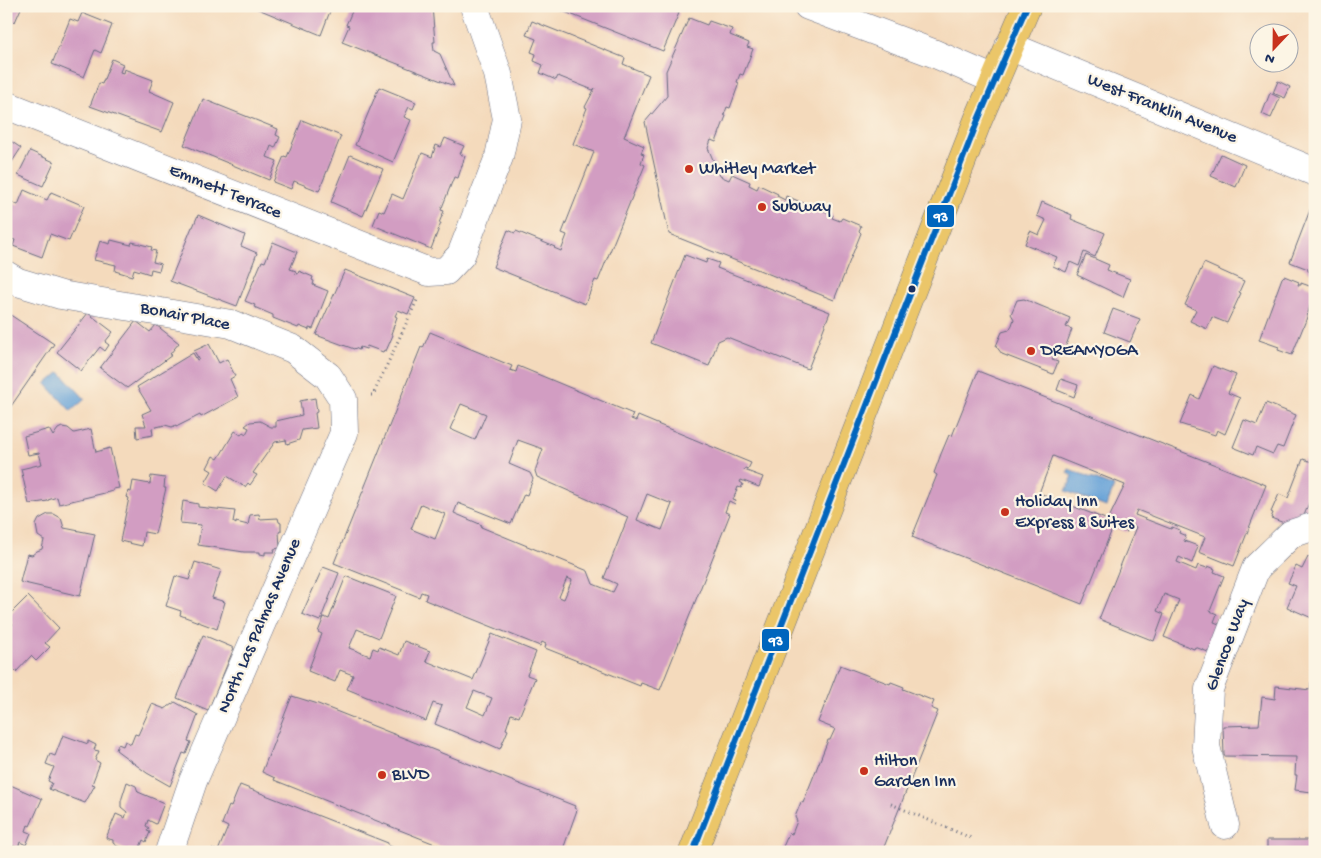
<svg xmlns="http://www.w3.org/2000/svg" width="1321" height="858" font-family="'Gochi Hand',sans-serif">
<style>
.water{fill:#68a3d8;stroke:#42699b}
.building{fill:#d29dc2;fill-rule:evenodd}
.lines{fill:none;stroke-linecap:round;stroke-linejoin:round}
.minor-casing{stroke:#676b7f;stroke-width:29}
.major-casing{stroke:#676b7f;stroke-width:29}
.path{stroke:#676b7f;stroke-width:3;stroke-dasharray:1 4;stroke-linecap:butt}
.minor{stroke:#fff;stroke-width:28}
.major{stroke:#ebc669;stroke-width:28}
.bus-1-casing{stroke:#fcf5e5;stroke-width:10}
.bus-1{stroke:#0065bd;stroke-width:6}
.poi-dot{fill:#c8321e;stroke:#fcf5e5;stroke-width:2}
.bus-dot{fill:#1b2f5e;stroke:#fcf5e5;stroke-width:2}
.labels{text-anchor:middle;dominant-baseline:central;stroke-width:4.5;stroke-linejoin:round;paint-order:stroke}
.street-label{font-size:18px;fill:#1b2f5e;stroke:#fcf5e5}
.poi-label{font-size:18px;fill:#1b2f5e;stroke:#fcf5e5;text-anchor:start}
.line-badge{stroke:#fcf5e5;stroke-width:2}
.badge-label{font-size:14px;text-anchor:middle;font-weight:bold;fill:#fff}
</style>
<rect width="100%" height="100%" fill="#fcf5e5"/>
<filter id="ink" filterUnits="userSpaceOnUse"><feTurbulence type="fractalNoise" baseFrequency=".02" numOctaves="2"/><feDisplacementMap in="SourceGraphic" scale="10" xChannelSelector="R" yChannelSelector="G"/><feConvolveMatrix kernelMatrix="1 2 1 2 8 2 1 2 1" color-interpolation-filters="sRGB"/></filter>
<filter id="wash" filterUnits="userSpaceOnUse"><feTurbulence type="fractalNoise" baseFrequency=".0096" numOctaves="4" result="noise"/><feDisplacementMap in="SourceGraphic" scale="20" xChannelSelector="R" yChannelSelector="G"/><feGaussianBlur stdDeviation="1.12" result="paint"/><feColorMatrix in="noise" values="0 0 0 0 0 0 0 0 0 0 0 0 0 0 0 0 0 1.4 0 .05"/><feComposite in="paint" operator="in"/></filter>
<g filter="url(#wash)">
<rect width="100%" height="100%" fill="#f4dabc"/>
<!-- water -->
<g class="water">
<polygon points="60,372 85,399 71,411 46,384"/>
<polygon points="1069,469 1114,487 1106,507 1066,491 1073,476 1067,473"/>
</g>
<g id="blocks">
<!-- building -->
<g class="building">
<polygon points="6,6 22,6 15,22 10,20 6,29"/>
<polygon points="251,6 332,6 321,35"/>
<polygon points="357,6 432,6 435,42 433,42 434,51 440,54 454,86 342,42 349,26 346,25 353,9 355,10"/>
<polygon points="550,6 663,6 679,13 663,51"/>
<polygon points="82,13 112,25 101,53 95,50 84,77 52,64 70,19 78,22"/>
<polygon points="689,18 707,25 709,21 732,29 730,35 749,43 747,47 753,49 743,75 740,74 737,82 739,83 730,108 727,107 724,115 726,116 716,142 711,140 708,148 720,176 729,180 732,174 750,182 749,185 757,189 759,185 778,194 777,196 785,200 786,196 806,204 805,207 812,210 814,206 833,215 832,218 840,221 842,218 861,226 859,231 861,233 834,300 669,234 645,122 667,96 666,71"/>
<polygon points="532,21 625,58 623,64 649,75 624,137 644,146 641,153 644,154 641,163 645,165 598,281 595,280 585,304 493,267 508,230 515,233 516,231 555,247 554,248 561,251 567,235 562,233 594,152 573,144 587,108 585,107 595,88 593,90 558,76 556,80 540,73 543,65 534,61 536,54 531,52 536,39 526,35"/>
<polygon points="112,59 123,64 120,72 123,73 124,69 153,80 149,91 174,102 162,132 90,106 99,83 102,84"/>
<polygon points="1278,81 1290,87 1285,98 1273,93"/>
<polygon points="379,87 416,102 413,109 409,107 404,117 411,120 393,162 355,145"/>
<polygon points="1270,93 1280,98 1271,118 1262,114"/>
<polygon points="203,99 278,129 276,135 280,137 275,148 271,146 267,157 277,161 269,180 184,145"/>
<polygon points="302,120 341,136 319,191 294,181 291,189 273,182 284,156 287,157"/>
<polygon points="6,138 21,148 6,171"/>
<polygon points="445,138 464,146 460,154 465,156 458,178 454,177 441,210 444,211 439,223 441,223 431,249 373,225 379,210 384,212 392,194 403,199 422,153 432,157 436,145 441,147"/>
<polygon points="30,151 54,162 43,186 18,175"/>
<polygon points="1221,154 1245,165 1236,187 1211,176"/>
<polygon points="350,155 383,169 363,216 331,202"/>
<polygon points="24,190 47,200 51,192 84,206 69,241 50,234 42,257 13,246 15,240 6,237 6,213 11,202 18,205"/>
<polygon points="1315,197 1315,274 1308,271 1308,269 1290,262"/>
<polygon points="1042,202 1072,215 1071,219 1105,233 1095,257 1084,252 1079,266 1070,262 1066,272 1053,266 1057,257 1025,244 1030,231 1039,235 1046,220 1037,216"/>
<polygon points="198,215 245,235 241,246 257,253 237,306 170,281 192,227 193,227"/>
<polygon points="111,240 131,245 132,242 152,247 151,250 156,251 153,262 161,264 159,271 151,269 150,274 134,269 132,276 115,271 116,265 94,260 100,241 110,244"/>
<polygon points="273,242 297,252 290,269 296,271 295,273 298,274 299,271 313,277 312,280 314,281 313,285 328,291 313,329 309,328 309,330 299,326 298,328 273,318 273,315 254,307 255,305 245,301 262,261 265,262"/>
<polygon points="685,255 706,263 707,259 719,263 717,268 830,312 808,369 727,337 718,341 709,366 651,343"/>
<polygon points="1086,255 1109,265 1107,270 1130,279 1123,297 1077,275"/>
<polygon points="1204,263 1244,281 1239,292 1241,293 1227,323 1212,317 1207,329 1190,321 1196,310 1185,305"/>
<polygon points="345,270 415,298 408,314 398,310 395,316 397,317 391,334 393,335 386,351 384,350 383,352 367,346 366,349 360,347 359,350 355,348 354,349 316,335"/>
<polygon points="1284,276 1299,282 1298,285 1301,285 1301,283 1315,288 1306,320 1292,355 1278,350 1279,347 1259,340 1282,278"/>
<polygon points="1024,299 1070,318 1066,327 1072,329 1064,351 1057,348 1052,360 1058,362 1053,374 1002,354 996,346 1002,332 1009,330 1012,325 1014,319 1011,314 1017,300"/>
<polygon points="1113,309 1140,319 1130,342 1104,332"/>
<polygon points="6,312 54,344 7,412 6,411"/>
<polygon points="88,313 113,332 105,342 109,345 105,351 100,347 81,371 57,352"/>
<polygon points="136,321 150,332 156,325 179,343 170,354 172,355 127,388 100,368"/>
<path d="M430,332L512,366L510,370L516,372L518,366L633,414L631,419L636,421L638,416L751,463L748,469L745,468L744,470L763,477L759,487L741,480L740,482L743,484L741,488L738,487L733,500L736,501L735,504L729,501L725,512L730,514L660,690L641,683L640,686L545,648L546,644L542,642L540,646L425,600L427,594L421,592L419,597L334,563L421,347L423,348ZM461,404L486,414L475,440L450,429ZM518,440L543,449L535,471L537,477L628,517L604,578L617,584L613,592L593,584L588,571L481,527L482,525L454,513L458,503L511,524L524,494L527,495L533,479L530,473L509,464ZM647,494L672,504L662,530L637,520ZM421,504L445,514L435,539L411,529ZM567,578L572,580L564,599L559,597Z"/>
<polygon points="209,344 219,363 227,359 235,376 230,379 238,397 201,417 200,415 176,427 176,425 172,427 165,425 152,428 153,435 137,438 136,426 146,426 142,414 151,410 137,387 193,353 197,360 199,359 194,351"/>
<polygon points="1213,366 1236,375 1228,393 1240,398 1225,434 1217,430 1215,435 1180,424 1192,395 1199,399"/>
<path d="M978,371L1266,485L1234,566L1199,552L1205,537L1137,510L1135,515L1171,529L1172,527L1180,530L1179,533L1186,536L1184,541L1198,546L1192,563L1179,557L1177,562L1196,570L1198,565L1207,568L1208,566L1215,569L1214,572L1224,576L1210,611L1217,614L1214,622L1227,627L1216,655L1195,647L1194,649L1164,637L1179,600L1164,594L1157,611L1164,614L1154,641L1099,619L1136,527L1130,524L1127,532L1113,527L1082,604L912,537L937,475L934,473L941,454L949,435L952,436ZM1053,456L1125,485L1108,520L1039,493Z"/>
<polygon points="1061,379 1078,385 1074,397 1057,390"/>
<polygon points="315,398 317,412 315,413 317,428 302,430 299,440 287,444 286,440 275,442 253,473 257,475 250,485 248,483 245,487 227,476 218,491 205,483 212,471 207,468 213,456 218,459 235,431 241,435 243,432 246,434 249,428 245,426 250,422 260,421 271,427 276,427 276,421 302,415 300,401"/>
<polygon points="1266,403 1296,415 1283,448 1277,446 1273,454 1256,447 1253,455 1233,447 1244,420 1257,425"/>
<polygon points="62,427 68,428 74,433 91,429 96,452 110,448 119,488 113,489 113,491 59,504 57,497 48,500 48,501 29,504 21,469 42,464 39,453 28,455 24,436 49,429 53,436 58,429"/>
<polygon points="1303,459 1315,463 1315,488 1301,523 1292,526 1271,518 1273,513 1271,512 1279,494 1288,498"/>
<polygon points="151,476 165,478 164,488 166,488 155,534 144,532 142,546 120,541 129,498 126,497 128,491 131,492 133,481 150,484"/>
<polygon points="183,501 198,504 198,507 235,511 233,522 236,524 236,522 248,525 250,515 259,514 260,519 278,518 279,522 281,523 281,531 279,532 280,548 274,549 275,552 265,552 265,555 260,554 260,552 244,552 198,545 201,525 180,523"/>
<polygon points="48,514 54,514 61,518 64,528 95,534 80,596 20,582 27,554 32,555 37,551 42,549 44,540 38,536 36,525 39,519"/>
<polygon points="1312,553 1315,554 1314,619 1287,607 1296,586 1288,583 1296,566 1302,569 1308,557 1310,558"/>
<polygon points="195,562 221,570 212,598 225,602 217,629 180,615 181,611 166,606 175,576 189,580"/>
<polygon points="323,567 339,573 320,621 302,614"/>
<path d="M346,576L396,596L379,638L357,629L349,648L370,656L373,648L378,650L379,647L399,655L404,641L430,651L426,661L473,680L492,634L536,652L527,675L535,678L519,717L511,714L506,729L508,730L500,749L482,741V743L435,724L442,706L433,703L426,721L347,689L353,675L340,670L335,682L308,671L322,634L318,632L324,617L329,619ZM474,691L492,698L485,715L467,707Z"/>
<polygon points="28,596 59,628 45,643 50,647 36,661 31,656 16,672 6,662 6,631 13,624 6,618"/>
<polygon points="203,635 234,648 208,711 177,698"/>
<polygon points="840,665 890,684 891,682 904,687 903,689 934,701 931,708 938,711 882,852 783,852 784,850 782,849 789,833 792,834 797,821 795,817 801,802 803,803 828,740 830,740 835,729 818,722"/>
<polygon points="1311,682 1315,683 1315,795 1311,795 1312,792 1295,790 1297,775 1295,775 1296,757 1224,756 1223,726 1259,725 1262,697 1275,699 1276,686 1310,690"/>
<polygon points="292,696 318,704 575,806 574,808 577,810 562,852 455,852 274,780 275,778 262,772"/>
<polygon points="175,702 198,715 188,741 191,742 186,754 183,753 170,786 147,773 116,750 118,744 123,746 125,741 131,744 135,734 138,735 152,704 165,709"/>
<polygon points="63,735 88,744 88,741 96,745 94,750 99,751 95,760 100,763 92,784 95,785 85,803 49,789 52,783 48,781 54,767 46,764 50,754 55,756"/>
<polygon points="127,782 136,786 138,792 164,803 156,824 148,820 146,826 149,828 147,831 150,832 146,842 143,840 138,852 129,849 128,851 117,846 113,843 113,840 106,838 116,814 125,818 127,812 121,807 121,801"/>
<polygon points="6,783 42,799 30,826 28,825 26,831 31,833 26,845 20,842 18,848 6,843"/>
<polygon points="240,785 388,843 388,845 394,848 393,852 210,852 212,849 218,851 228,827 222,824 229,806 231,807"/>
<rect x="1267" y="840" width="47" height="12"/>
</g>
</g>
</g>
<g filter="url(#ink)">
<use href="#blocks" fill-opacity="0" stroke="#676b7f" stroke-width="1"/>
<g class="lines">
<!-- minor casing -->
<g class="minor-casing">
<g id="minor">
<polyline points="808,6 933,53 995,80"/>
<polyline points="1009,46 1315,172"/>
<polyline points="6,105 429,272 446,271 461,255 499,157 507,119 498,74 474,6"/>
<polyline points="6,275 18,282 61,295 231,324 293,349 328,376 343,399 344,433 193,781 169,852"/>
<polyline points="1225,825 1206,746 1209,689 1256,568 1291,534 1315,526"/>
</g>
</g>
<!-- major casing -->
<g class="major-casing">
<polyline id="major" points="693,852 978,120 1027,6"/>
</g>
<!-- path -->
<g class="path">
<polyline points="371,395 373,395 418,298"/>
<polyline points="891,804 971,838"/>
</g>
<!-- minor -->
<use href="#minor" class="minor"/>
<!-- major -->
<use href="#major" class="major"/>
<!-- bus-1 casing -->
<g class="bus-1-casing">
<polyline id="bus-1" points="693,852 978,120 1027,6"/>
</g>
<!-- bus-1 -->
<use href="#bus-1" class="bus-1"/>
</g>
</g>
<!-- markers -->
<g class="poi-dot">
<circle cx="689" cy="169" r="5"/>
<circle cx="762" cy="207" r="5"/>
<circle cx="1031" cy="351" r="5"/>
<circle cx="1005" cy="512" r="5"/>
<circle cx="864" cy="771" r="5"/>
<circle cx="382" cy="775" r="5"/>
</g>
<circle class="bus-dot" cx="912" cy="289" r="4.5"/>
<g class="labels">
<!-- street labels -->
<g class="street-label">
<text transform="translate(1162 109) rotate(22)">West Franklin Avenue</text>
<text transform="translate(225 192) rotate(22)">Emmett Terrace</text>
<text transform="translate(185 317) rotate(11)">Bonair Place</text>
<text transform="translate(260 626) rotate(-67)">North Las Palmas Avenue</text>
<text transform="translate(1228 645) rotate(-70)">Glencoe Way</text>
</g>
<!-- poi labels -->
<g class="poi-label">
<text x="699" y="169">Whitley Market</text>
<text x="772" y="207">Subway</text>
<text x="1041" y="351">DREAMYOGA</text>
<text x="1015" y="502">Holiday Inn<tspan x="1015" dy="21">Express &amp; Suites</tspan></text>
<text x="874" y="761">Hilton<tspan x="874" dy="21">Garden Inn</tspan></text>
<text x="392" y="775">BLVD</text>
</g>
</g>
<g class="line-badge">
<rect x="926" y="204" width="29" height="24" rx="5" fill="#0065bd"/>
<rect x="761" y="628" width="29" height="24" rx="5" fill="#0065bd"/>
</g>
<g class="badge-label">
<text x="941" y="221">93</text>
<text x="776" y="645">93</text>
</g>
<!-- margin -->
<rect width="1321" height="858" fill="none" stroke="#fcf5e5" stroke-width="25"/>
<!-- north arrow -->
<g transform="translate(1274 48) rotate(202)"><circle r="24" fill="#fcf5e5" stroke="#a2a6af"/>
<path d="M0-4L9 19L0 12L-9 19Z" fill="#c8321e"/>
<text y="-8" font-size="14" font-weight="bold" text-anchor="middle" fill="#1b2f5e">N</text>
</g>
</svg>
